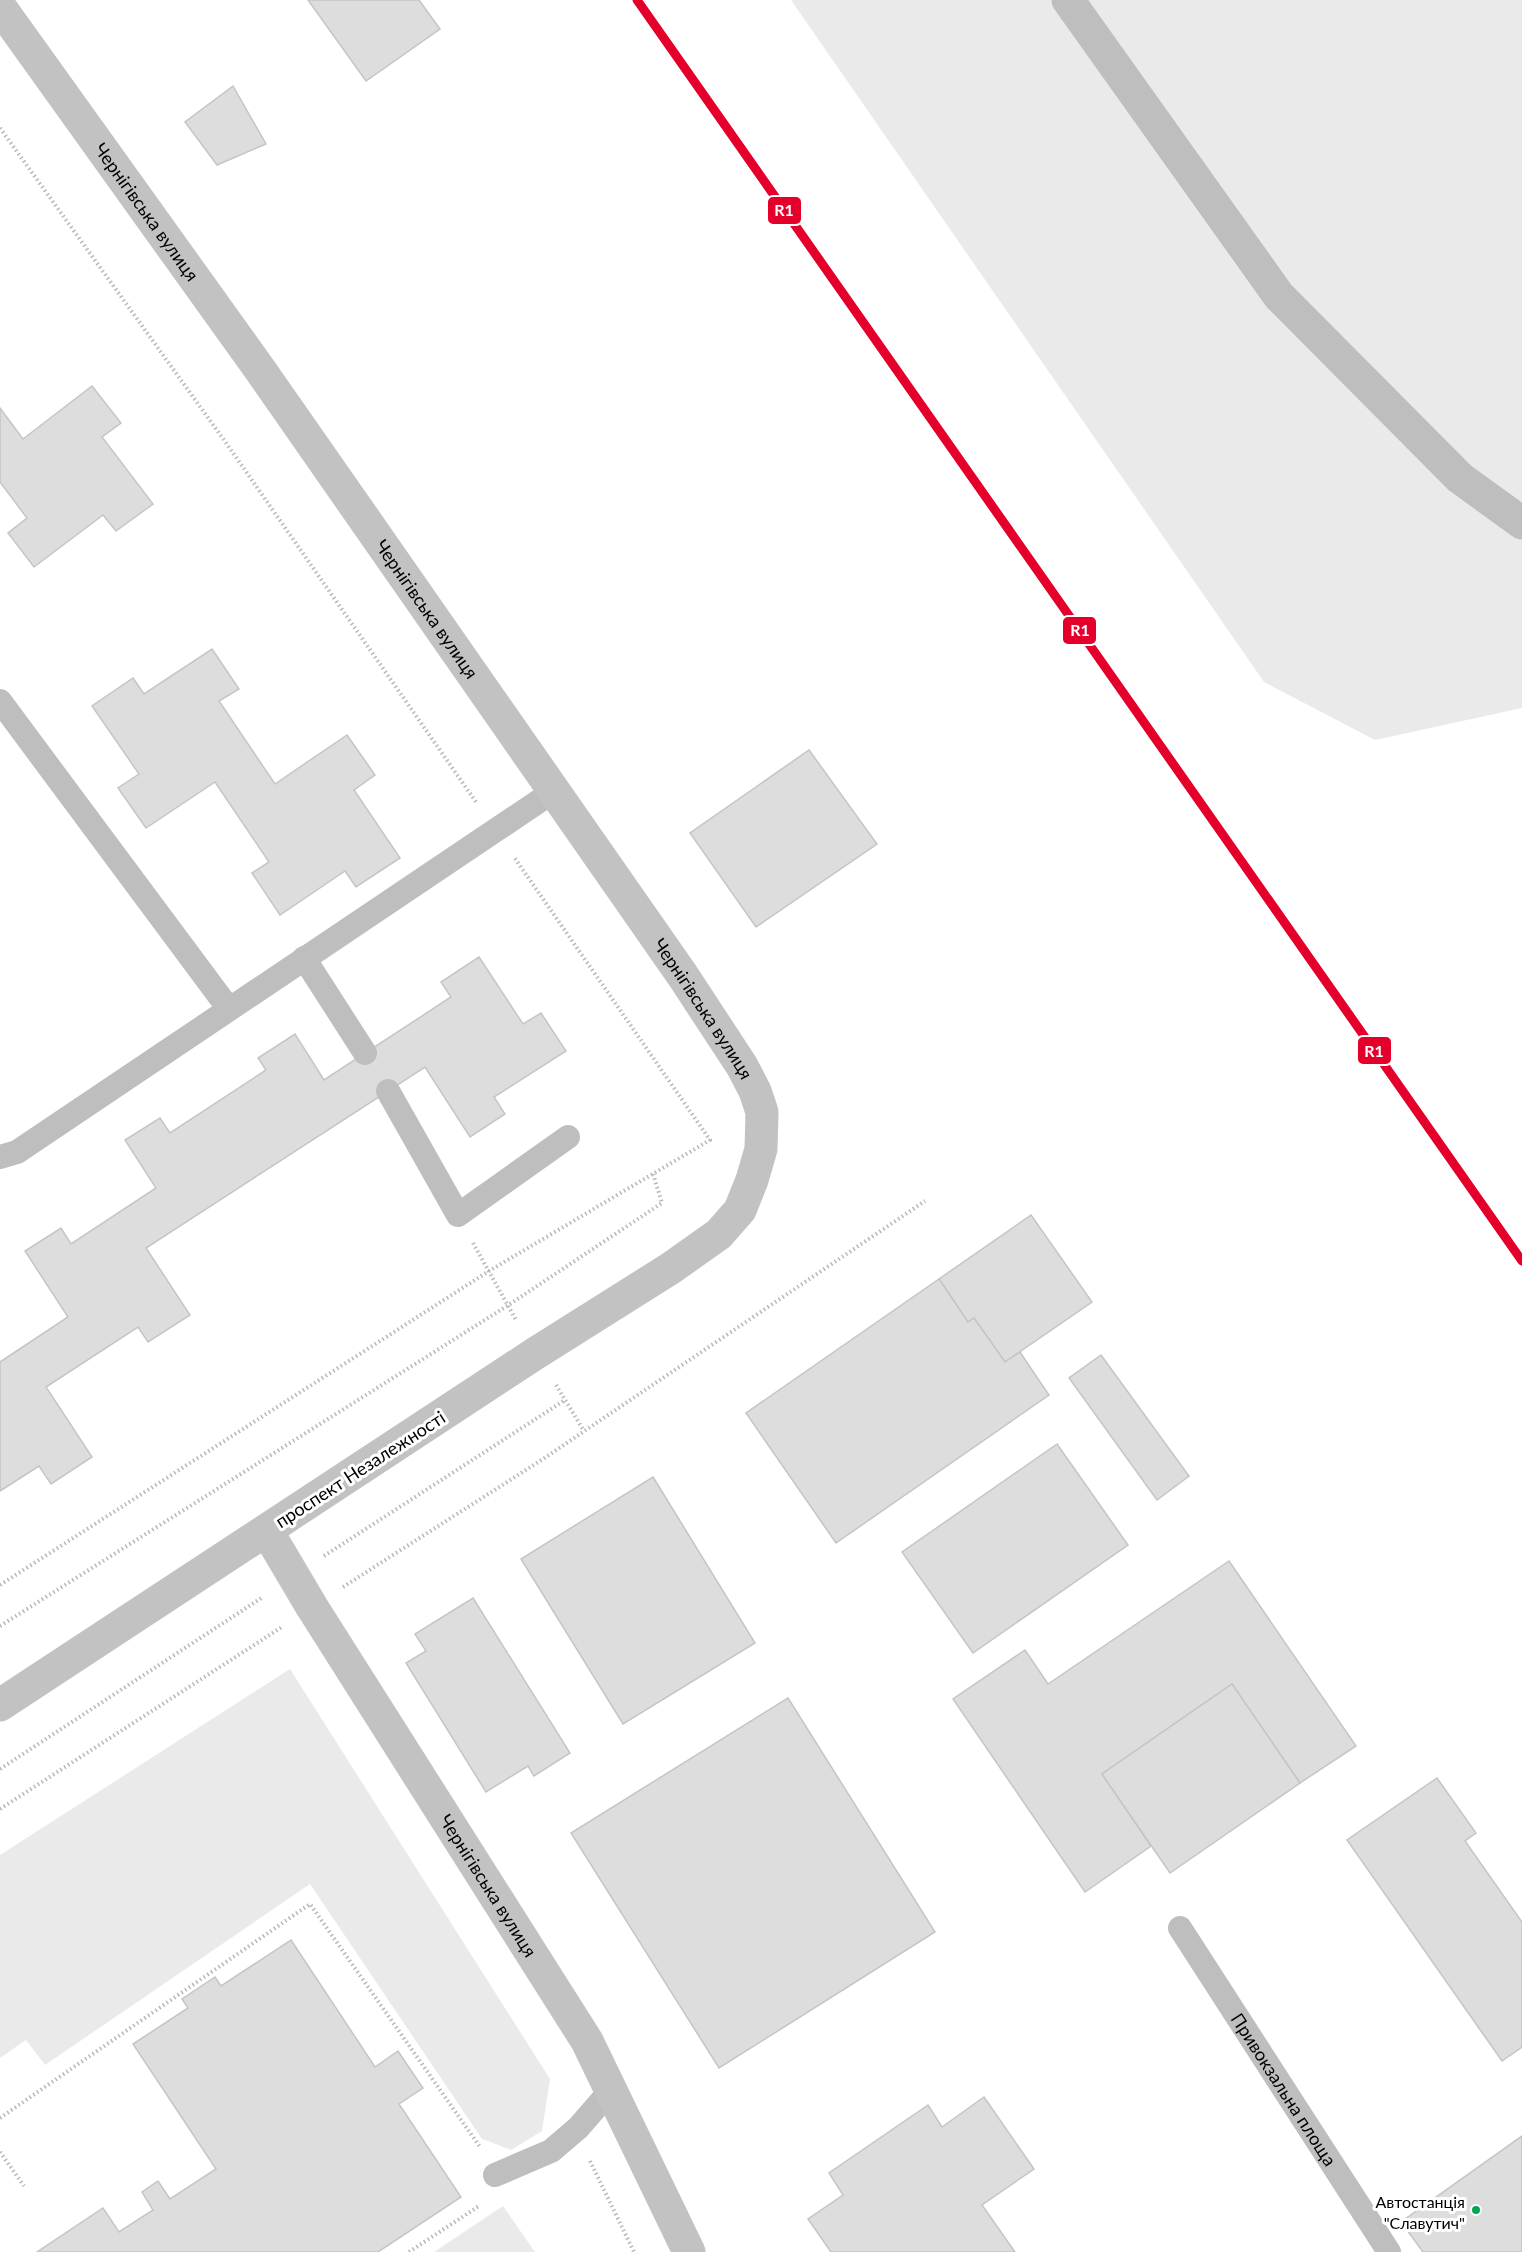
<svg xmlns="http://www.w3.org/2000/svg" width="1522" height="2252" font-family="Lato,sans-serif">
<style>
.green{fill:#eaeaea}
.building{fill:#ddd;stroke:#c5c5c5;stroke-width:1.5}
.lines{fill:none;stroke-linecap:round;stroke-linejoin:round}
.path{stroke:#b8b8b8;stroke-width:4;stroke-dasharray:1.5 3;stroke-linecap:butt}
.lane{stroke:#bebebe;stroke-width:24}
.street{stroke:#bebebe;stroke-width:33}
.secondary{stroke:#c2c2c2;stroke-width:33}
.rail-1-casing{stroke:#fff;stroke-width:14}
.rail-1{stroke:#e4002b;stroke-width:9}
.bus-dot{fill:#00a651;stroke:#fff;stroke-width:2}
.labels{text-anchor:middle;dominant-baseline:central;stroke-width:6;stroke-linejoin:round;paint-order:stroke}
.bus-label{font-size:16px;fill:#000;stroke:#fff;text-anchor:end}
.street-label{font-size:18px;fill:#000;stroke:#fff}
.line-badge{stroke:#fff;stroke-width:2}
.badge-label{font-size:16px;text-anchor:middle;font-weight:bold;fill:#fff}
</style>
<rect width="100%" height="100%" fill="#fff"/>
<!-- green -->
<g class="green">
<polygon points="791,0 1522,0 1522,708 1375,740 1264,682"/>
<polygon points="290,1669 550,2079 542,2131 511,2150 482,2139 310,1884 45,2065 26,2040 0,2058 0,1855"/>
<polygon points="503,2206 535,2252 434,2252"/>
</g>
<!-- building -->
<g class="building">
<polygon points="308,0 419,0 440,29 366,81"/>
<polygon points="233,86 266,144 217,165 185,122"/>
<polygon points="92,386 121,423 102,437 153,504 116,531 103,515 34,567 8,533 27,518 0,482 0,408 23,439"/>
<polygon points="212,649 239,689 219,701 275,784 347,735 375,775 354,790 400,858 356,887 345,871 280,915 252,873 269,862 215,782 146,828 118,788 139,774 92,706 133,678 144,694"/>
<polygon points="809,750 877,844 756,927 690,833"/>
<polygon points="479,957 523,1024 541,1013 566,1051 494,1097 505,1114 470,1137 425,1067 146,1248 190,1315 148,1342 138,1327 46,1387 92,1457 51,1484 39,1466 0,1491 0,1362 68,1317 25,1251 61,1228 71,1244 156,1188 125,1140 160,1118 170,1133 266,1070 258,1058 295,1034 324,1080 451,997 441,982"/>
<polygon points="1031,1215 1092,1302 1005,1362 974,1318 968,1322 939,1279"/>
<polygon points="939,1279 968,1322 974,1318 1005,1362 1020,1352 1049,1395 836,1543 746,1413"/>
<polygon points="1101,1355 1189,1476 1157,1500 1069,1378"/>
<polygon points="1057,1444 1128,1545 973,1653 902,1552"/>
<polygon points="653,1477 755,1643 623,1724 521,1559"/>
<polygon points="1229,1561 1356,1746 1300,1783 1232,1684 1102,1774 1151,1846 1085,1892 953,1699 1025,1650 1048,1684"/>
<polygon points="473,1598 570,1753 534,1776 528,1766 486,1792 406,1663 426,1651 415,1634"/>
<polygon points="1232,1684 1300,1783 1170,1873 1102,1774"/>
<polygon points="788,1698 935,1932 719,2068 571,1833"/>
<polygon points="1437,1778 1476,1833 1465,1841 1522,1922 1522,2047 1502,2061 1347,1840"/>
<polygon points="291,1940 375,2067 398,2051 423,2088 399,2104 461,2197 378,2252 37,2252 103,2208 119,2232 153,2210 142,2192 158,2181 170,2199 216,2169 133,2044 188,2008 182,1999 215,1977 221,1986"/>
<polygon points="984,2097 1034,2169 982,2205 1015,2252 831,2252 808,2219 843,2195 829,2173 928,2105 942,2127"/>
<polygon points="1522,2136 1522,2252 1423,2252 1401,2222"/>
</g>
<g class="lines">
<!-- path -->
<g class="path">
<polyline points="0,128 224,440 476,802"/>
<polyline points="473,1243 516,1320"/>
<polyline points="556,1385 584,1431"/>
<polyline points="324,1556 565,1400"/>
<polyline points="0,1585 489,1271 710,1140 514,857"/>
<polyline points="343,1587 543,1459 925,1201"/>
<polyline points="0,1626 507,1306 662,1203 653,1174"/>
<polyline points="0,1769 263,1597"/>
<polyline points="0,1809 282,1627"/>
<polyline points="0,2118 310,1904 480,2147"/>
<polyline points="0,2152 24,2186"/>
<polyline points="590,2161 634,2252"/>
<polyline points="409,2252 479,2206"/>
</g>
<!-- lane -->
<g class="lane">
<polyline points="0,701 229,1009"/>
<polyline points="304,958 365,1053"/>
<polyline points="388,1091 458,1215 568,1137"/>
<polyline points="0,1157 17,1152 554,791"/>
<path id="s1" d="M1180,1928L1389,2252"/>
<polyline points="495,2175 551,2151 578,2128 612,2089"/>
</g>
<!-- street -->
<polyline class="street" points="1068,0 1279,296 1460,478 1522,523"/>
<!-- secondary -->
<g class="secondary">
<path id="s2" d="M0,7L261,371L683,976L742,1066L755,1091L762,1112L761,1149L752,1180L740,1210L719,1234L671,1268L536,1353L0,1705"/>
<path id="s3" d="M267,1531L312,1607L587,2041L689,2252"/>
</g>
<!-- rail-1 casing -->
<g class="rail-1-casing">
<polyline id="rail-1" points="637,0 1522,1261"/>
</g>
<!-- rail-1 -->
<use href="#rail-1" class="rail-1"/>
</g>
<!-- markers -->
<circle class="bus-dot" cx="1476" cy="2210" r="5"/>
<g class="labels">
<!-- bus labels -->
<g class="bus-label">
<text x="1465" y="2201">Автостанція<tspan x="1465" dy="21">"Славутич"</tspan></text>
</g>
<!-- street labels -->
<g class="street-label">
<text stroke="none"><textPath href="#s2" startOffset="252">Чернігівська вулиця</textPath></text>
<text stroke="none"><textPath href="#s2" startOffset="738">Чернігівська вулиця</textPath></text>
<text stroke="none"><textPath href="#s2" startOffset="1224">Чернігівська вулиця</textPath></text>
<text transform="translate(360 1469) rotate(-33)">проспект Незалежності</text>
<text stroke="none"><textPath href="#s3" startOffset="418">Чернігівська вулиця</textPath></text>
<text stroke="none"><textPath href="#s1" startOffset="192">Привокзальна площа</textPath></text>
</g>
</g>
<g class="line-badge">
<rect x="767" y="196" width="35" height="29" rx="6" fill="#e4002b"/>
<rect x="1062" y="616" width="35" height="29" rx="6" fill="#e4002b"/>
<rect x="1357" y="1036" width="35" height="29" rx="6" fill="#e4002b"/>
</g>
<g class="badge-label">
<text x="784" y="216">R1</text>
<text x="1080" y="636">R1</text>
<text x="1374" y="1057">R1</text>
</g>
</svg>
